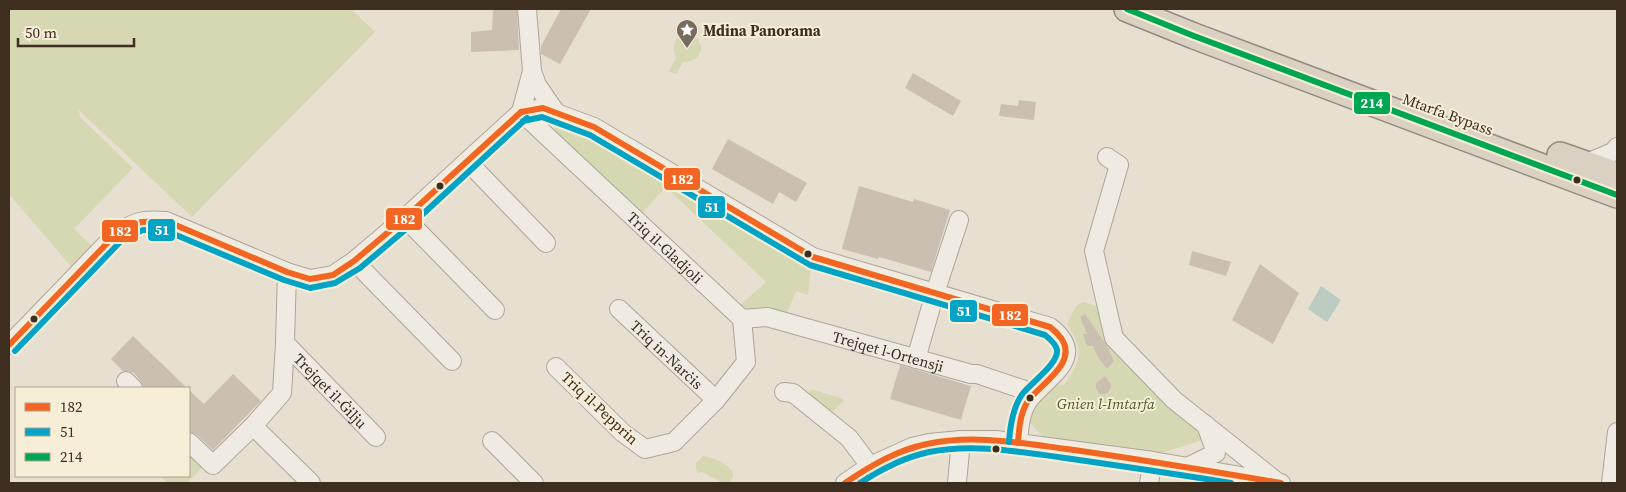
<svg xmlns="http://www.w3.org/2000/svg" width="1626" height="492" font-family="'Source Serif 4',serif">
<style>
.green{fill:#d6d7b3}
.water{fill:#bcccc2}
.building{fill:#cbbfb2}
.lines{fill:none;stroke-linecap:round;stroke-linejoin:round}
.minor-casing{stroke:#ada599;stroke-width:20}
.highway-casing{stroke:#928b80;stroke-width:28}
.minor{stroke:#efebe3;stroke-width:18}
.highway{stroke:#dad1c2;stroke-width:25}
.bus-1-casing{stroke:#f7eed8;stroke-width:10}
.bus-2-casing{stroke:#f7eed8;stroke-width:10}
.bus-3-casing{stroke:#f7eed8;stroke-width:10}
.bus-1{stroke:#f26522;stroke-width:6}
.bus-2{stroke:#03a3c5;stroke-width:6}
.bus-3{stroke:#00a651;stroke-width:6}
.bus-dot{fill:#3d2e20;stroke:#f7eed8;stroke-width:2}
.labels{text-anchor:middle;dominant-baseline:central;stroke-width:4;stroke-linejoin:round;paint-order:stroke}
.poi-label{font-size:15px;font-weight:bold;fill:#3d2e20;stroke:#f7eed8;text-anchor:start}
.street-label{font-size:15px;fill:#3d2e20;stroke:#f7eed8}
.park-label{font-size:15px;font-style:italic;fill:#4d5a26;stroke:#f7eed8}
.line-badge{stroke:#f7eed8;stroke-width:2}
.badge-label{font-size:14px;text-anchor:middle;font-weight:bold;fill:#fff}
</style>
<rect width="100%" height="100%" fill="#e7e0d1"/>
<!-- green -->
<g class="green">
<polygon points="9,9 351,9 375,32 192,217 78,109 81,118 133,168 74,229 93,247 74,270 9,194"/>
<path d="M683,34C707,33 707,63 683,62L676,74L669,71L676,58C672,48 673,40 683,34Z"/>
<polygon points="560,117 601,138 811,266 808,295 796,291 785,318 739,306 766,282 666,187 641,214 552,134"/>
<path d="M1083,302L1102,308L1149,383L1206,439L1161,453L1044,438L1030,423L1036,399L1054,384L1064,385C1082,361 1084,349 1067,324L1076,306Z"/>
<path d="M811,389L844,399C831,420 823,411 809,397Z"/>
<polygon points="189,450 205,465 187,483 168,483 160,476 189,476"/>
<path d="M703,456C714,457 726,463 733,472V477L729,483H723L702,472L698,473L696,469V463Z"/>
</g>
<!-- water -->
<polygon class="water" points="1321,286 1341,300 1327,322 1308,309"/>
<!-- building -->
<g class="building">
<polygon points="493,9 517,9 519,50 471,52 471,32 492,30"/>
<polygon points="561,9 591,9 560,64 541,54 541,46"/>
<polygon points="913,73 961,101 953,116 905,88"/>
<polygon points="1019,100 1036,102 1034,120 999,116 1001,104 1018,106"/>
<polygon points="728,139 807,183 796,202 779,192 773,204 712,169"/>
<polygon points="859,186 913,202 914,199 950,210 931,272 879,257 878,259 842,249"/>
<polygon points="1192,251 1231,262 1226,276 1189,265"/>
<polygon points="1260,264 1299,293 1273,344 1232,320"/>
<polygon points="1085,314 1107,346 1114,361 1107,369 1098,357 1093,346 1087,346 1083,334 1087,334 1080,317"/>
<polygon points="133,336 187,388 143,388 141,381 134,373 128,371 123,371 111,359"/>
<polygon points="900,365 971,386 961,420 890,399"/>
<polygon points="233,374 261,401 213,450 196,434 189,432 189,390 204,404"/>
<polygon points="1105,376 1111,385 1110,390 1106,394 1100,394 1096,388 1096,383"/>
</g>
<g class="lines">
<!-- minor casing -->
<g class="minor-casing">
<g id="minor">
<polyline points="532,71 537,85 555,111"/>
<path d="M521,112L543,108L594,127L813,257L1050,327C1090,358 1045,377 1028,401C1020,413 1019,430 1018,443"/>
<path id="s1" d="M521,112L742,319L746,362L716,400L674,442L645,449L623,433L556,367"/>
<polyline points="521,112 532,71 527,9"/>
<polyline points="1107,157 1119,165 1094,251 1114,338 1174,400 1276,481"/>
<polyline points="468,162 546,243"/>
<polyline points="1584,164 1613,152 1617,147"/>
<polyline points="405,218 495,310"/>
<polyline points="354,261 452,361"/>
<path id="s2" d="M619,309L716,400"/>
<path id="s3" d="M742,319L767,317L971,374H977L1034,393"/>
<path id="s4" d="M285,343L376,437"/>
<path d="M9,345L118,232C137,221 145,219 166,221L287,272L310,279L333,275L354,261L405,218L521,112"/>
<polyline points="916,359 935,293 959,220"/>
<polyline points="126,381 133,388"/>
<polyline points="784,392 793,393 849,438 870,466"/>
<polyline points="253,426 311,483"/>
<polyline points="492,441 534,483"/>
<polyline points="189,442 213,465 253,426 282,393 285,343 287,272"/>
<polyline points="1187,467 1216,453 1206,425"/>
<polyline points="845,483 870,466 912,447 929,443 961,440 996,440 1153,461 1281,483"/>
<polyline points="957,483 961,440"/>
<polyline points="1149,483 1153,461"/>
<polyline points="1611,483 1617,432"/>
</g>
</g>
<!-- highway casing -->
<g class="highway-casing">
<g id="highway">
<polyline points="1127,9 1194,36 1617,195"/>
<polyline points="1560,155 1617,175"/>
</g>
</g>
<!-- minor -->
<use href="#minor" class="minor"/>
<!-- highway -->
<use href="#highway" class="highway"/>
<!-- bus-1 casing -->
<g class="bus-1-casing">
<g id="bus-1">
<path d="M521,112L543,108L594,127L813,257L1050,327C1054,330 1058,334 1061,338C1079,363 1040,384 1028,401C1020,413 1019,429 1018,443"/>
<polyline points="9,345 118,232 141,222 166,221 287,272 310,279 333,275 354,261 405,218 521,112"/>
<path d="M845,483C870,466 897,450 927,444C973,434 1021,443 1067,449C1138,459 1210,471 1281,483"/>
</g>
</g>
<!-- bus-2 casing -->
<g class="bus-2-casing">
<g id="bus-2">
<path d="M523,121L542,117L590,135L810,265L1045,335C1050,339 1056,344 1057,350C1059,364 1028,385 1021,396C1012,410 1010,427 1009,442"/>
<polyline points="15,351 123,239 143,230 164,230 284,280 310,288 335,283 360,268 411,225 527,118"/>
<path d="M860,483C880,470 905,457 929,452C974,443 1020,452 1065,458C1121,466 1176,474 1231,483"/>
</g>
</g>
<!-- bus-3 casing -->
<g class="bus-3-casing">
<polyline id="bus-3" points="1127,9 1194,36 1617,195"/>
</g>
<!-- bus-1 -->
<use href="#bus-1" class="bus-1"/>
<!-- bus-2 -->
<use href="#bus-2" class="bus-2"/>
<!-- bus-3 -->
<use href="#bus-3" class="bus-3"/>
</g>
<!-- icons -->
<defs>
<g id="sight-pin" transform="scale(1.125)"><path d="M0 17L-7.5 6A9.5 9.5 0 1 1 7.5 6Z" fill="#786c5e" stroke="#f7eed8"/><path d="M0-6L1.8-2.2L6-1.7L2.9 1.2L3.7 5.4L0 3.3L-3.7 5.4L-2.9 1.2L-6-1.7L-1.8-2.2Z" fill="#fff"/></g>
</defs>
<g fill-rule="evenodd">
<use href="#sight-pin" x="687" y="30"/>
</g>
<!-- markers -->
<g class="bus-dot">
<circle cx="1577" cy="180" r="4.5"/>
<circle cx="440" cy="186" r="4.5"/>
<circle cx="808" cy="254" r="4.5"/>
<circle cx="34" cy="319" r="4.5"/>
<circle cx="1030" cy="398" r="4.5"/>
<circle cx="996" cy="449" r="4.5"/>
</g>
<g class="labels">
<!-- poi labels -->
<g class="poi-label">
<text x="703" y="30">Mdina Panorama</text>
</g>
<!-- street labels -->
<g class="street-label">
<text transform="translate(1448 114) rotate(20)">Mtarfa Bypass</text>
<text stroke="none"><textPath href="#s1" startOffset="198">Triq il-Gladjoli</textPath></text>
<text stroke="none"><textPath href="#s3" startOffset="151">Trejqet l-Ortensji</textPath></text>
<text stroke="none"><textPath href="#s2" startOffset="66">Triq in-Narċis</textPath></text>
<text stroke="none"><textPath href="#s4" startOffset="66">Trejqet il-Ġilju</textPath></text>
<text transform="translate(600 408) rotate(43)">Triq il-Pepprin</text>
</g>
<!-- park labels -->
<g class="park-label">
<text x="1106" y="403">Gnien l-Imtarfa</text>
</g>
</g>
<g class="line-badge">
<rect x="1353" y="91" width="38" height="24" rx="5" fill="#00a651"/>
<rect x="663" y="167" width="38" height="24" rx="5" fill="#f26522"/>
<rect x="697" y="195" width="29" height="24" rx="5" fill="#03a3c5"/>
<rect x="385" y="207" width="38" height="24" rx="5" fill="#f26522"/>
<rect x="147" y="218" width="29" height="24" rx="5" fill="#03a3c5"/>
<rect x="101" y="219" width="38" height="24" rx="5" fill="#f26522"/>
<rect x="949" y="299" width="29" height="24" rx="5" fill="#03a3c5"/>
<rect x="991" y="303" width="38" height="24" rx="5" fill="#f26522"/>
</g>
<g class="badge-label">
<text x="1372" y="108">214</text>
<text x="682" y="184">182</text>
<text x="712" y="212">51</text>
<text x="404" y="224">182</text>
<text x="162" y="235">51</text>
<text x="120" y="236">182</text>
<text x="964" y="316">51</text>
<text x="1010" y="320">182</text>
</g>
<!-- border -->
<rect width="1626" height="492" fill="none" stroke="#3d2e20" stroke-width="20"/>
<!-- legend -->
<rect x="15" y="387" width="175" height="90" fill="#f7eed8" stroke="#ada18e"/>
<rect x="25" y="403" width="25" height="8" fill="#f26522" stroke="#ada18e"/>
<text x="60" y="412" font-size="15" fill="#3d2e20">182</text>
<rect x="25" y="428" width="25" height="8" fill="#03a3c5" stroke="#ada18e"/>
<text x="60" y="437" font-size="15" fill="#3d2e20">51</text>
<rect x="25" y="453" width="25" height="8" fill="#00a651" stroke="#ada18e"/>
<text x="60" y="462" font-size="15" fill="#3d2e20">214</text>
<!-- scale -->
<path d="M18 38v8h116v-8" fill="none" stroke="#3d2e20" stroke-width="2.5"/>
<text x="25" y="38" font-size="15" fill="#3d2e20" stroke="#f7eed8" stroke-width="4" paint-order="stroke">50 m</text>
</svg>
